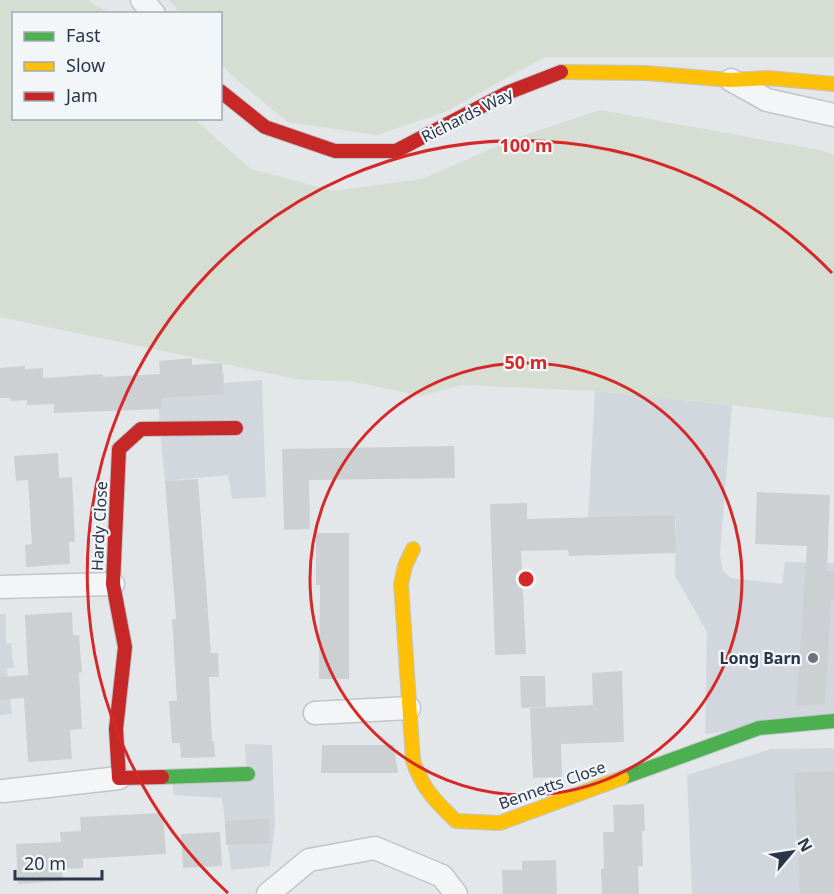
<svg xmlns="http://www.w3.org/2000/svg" width="834" height="894" font-family="'Noto Sans',sans-serif">
<style>
.built{fill:#d2d7de}
.green{fill:#d6ded4}
.building{fill:#cdd0d3}
.lines{fill:none;stroke-linecap:round;stroke-linejoin:round}
.street-casing{stroke:#c2c5c8;stroke-width:25}
.fast-casing{stroke:#c2c5c8;stroke-width:16}
.slow-casing{stroke:#c2c5c8;stroke-width:16}
.jam-casing{stroke:#c2c5c8;stroke-width:16}
.street{stroke:#f4f5f7;stroke-width:22}
.fast{stroke:#4caf50;stroke-width:14}
.slow{stroke:#ffc107;stroke-width:14}
.jam{stroke:#c62828;stroke-width:14}
.ring{fill:none;stroke:#d62828;stroke-width:3}
.poi-dot{fill:#6a7480;stroke:#f3f6f9;stroke-width:2}
.labels{text-anchor:middle;dominant-baseline:central;stroke-width:4.5;stroke-linejoin:round;paint-order:stroke}
.street-label{font-size:16px;fill:#283647;stroke:#f3f6f9}
.poi-label{font-size:16px;font-weight:bold;fill:#283647;stroke:#f3f6f9;text-anchor:end}
.centre{fill:#d62828;stroke:#f3f6f9;stroke-width:3}
.ring-label{font-size:18px;text-anchor:middle;font-weight:bold;fill:#d62828;stroke:#f3f6f9;stroke-width:4.5;stroke-linejoin:round;paint-order:stroke}
</style>
<rect width="100%" height="100%" fill="#e4e7ea"/>
<!-- built -->
<g class="built">
<polygon points="224,374 224,383 262,380 266,497 232,499 228,475 165,481 159,421 160,375 191,378"/>
<polygon points="595,391 732,405 720,554 723,571 731,578 782,584 785,562 834,563 834,717 705,734 707,632 675,576 676,519 588,518"/>
<polygon points="0,614 6,614 6,644 11,643 14,668 7,668 12,714 0,715"/>
<polygon points="245,744 272,745 275,824 270,866 231,870 222,798 174,795 171,778 246,772"/>
<polygon points="832,748 834,750 834,894 692,894 687,775 771,749"/>
</g>
<!-- green -->
<g class="green">
<polygon points="0,0 87,0 110,13 14,14 14,118 194,119 251,169 333,191 422,179 516,138 600,110 820,150 834,155 834,418 732,405 595,391 462,385 421,396 350,381 301,380 0,317"/>
<polygon points="169,0 834,0 834,57 545,57 445,112 377,135 287,122 230,74 221,62 220,14 180,13"/>
</g>
<!-- building -->
<g class="building">
<polygon points="192,358 192,365 222,363 224,394 161,398 162,409 54,413 54,404 27,405 27,400 11,401 10,398 0,398 0,368 25,366 25,369 43,368 43,378 103,374 103,377 160,374 159,361"/>
<polygon points="454,446 455,478 309,480 310,529 284,530 282,449"/>
<polygon points="58,453 59,478 72,477 75,542 69,542 70,564 26,567 25,545 32,544 28,480 16,481 14,456"/>
<polygon points="198,479 211,653 218,653 219,677 209,677 212,741 214,741 215,757 181,758 180,743 172,743 169,701 177,701 172,619 176,619 165,481"/>
<polygon points="757,492 830,495 827,571 834,571 834,600 831,600 825,704 796,706 807,546 755,544"/>
<polygon points="527,503 527,519 675,515 676,553 569,556 568,550 521,551 526,654 495,655 490,504"/>
<polygon points="316,533 349,533 349,679 319,679 320,585 316,585"/>
<polygon points="72,612 73,635 79,635 82,672 79,673 82,729 70,730 72,759 28,762 24,698 0,700 0,677 28,675 25,615"/>
<polygon points="622,671 624,742 561,744 562,777 533,778 530,708 593,705 592,673"/>
<polygon points="520,676 545,676 546,707 521,708"/>
<polygon points="322,745 394,745 398,773 321,773"/>
<polygon points="834,771 834,894 800,894 794,773"/>
<polygon points="644,804 645,831 642,831 643,866 638,866 639,894 602,894 601,869 604,868 603,832 614,832 613,805"/>
<polygon points="163,813 166,854 83,859 83,868 62,869 63,881 18,884 16,844 61,842 60,832 81,831 80,817"/>
<polygon points="269,818 270,843 226,845 225,821"/>
<polygon points="220,832 222,866 183,868 181,834"/>
<polygon points="556,860 557,894 503,894 502,870 522,870 522,861"/>
</g>
<g class="lines">
<!-- street casing -->
<g class="street-casing">
<g id="street">
<polyline points="142,0 154,14"/>
<polyline points="731,80 767,100 834,115"/>
<polyline points="0,587 113,584"/>
<polyline points="315,713 409,708"/>
<polyline points="3,791 119,778"/>
<polyline points="268,894 309,860 375,848 442,876 456,894"/>
</g>
</g>
<!-- fast casing -->
<g class="fast-casing">
<g id="fast">
<polyline points="162,777 248,774"/>
<polyline points="622,778 759,728 834,721"/>
</g>
</g>
<!-- slow casing -->
<g class="slow-casing">
<g id="slow">
<polyline points="561,72 646,73 730,80 768,78 834,84"/>
<path d="M413,549L405,566L401,584L413,760C421,787 436,802 456,821L500,823L622,778"/>
</g>
</g>
<!-- jam casing -->
<g class="jam-casing">
<g id="jam">
<polyline points="220,91 265,127 335,151 396,151 507,93 561,72"/>
<polyline points="162,777 119,778 116,729 125,647 113,584 119,449 141,429 236,428"/>
</g>
</g>
<!-- street -->
<use href="#street" class="street"/>
<!-- fast -->
<use href="#fast" class="fast"/>
<!-- slow -->
<use href="#slow" class="slow"/>
<!-- jam -->
<use href="#jam" class="jam"/>
</g>
<!-- distance rings -->
<g class="ring">
<circle cx="526" cy="579" r="216"/>
<path d="M228 893A433 433 0 1 1 832 273"/>
</g>
<!-- markers -->
<circle class="poi-dot" cx="813" cy="658" r="6"/>
<g class="labels">
<!-- street labels -->
<g class="street-label">
<text transform="translate(467 115) rotate(-27)">Richards Way</text>
<text transform="translate(99 526) rotate(-87)">Hardy Close</text>
<text transform="translate(552 785) rotate(-20)">Bennetts Close</text>
</g>
<!-- poi labels -->
<g class="poi-label">
<text x="801" y="658">Long Barn</text>
</g>
</g>
<circle cx="526" cy="579" r="9" class="centre"/>
<g class="ring-label">
<text x="526" y="152">100 m</text>
<text x="526" y="369">50 m</text>
</g>
<!-- legend -->
<rect x="12" y="12" width="210" height="108" fill="#f3f6f9" stroke="#a2a9b2" stroke-width="1.5"/>
<rect x="24" y="32" width="30" height="9" fill="#4caf50" stroke="#a2a9b2" stroke-width="1.5"/>
<text x="66" y="42" font-size="18" fill="#283647">Fast</text>
<rect x="24" y="62" width="30" height="9" fill="#ffc107" stroke="#a2a9b2" stroke-width="1.5"/>
<text x="66" y="72" font-size="18" fill="#283647">Slow</text>
<rect x="24" y="92" width="30" height="9" fill="#c62828" stroke="#a2a9b2" stroke-width="1.5"/>
<text x="66" y="102" font-size="18" fill="#283647">Jam</text>
<!-- north arrow -->
<g transform="translate(792 852) rotate(61)" stroke="#f3f6f9" stroke-width="4.5" paint-order="stroke">
<path d="M0-4.5L10 22L0 15L-10 22Z" fill="#283647"/>
<text y="-9" font-size="16" font-weight="bold" text-anchor="middle" fill="#283647">N</text>
</g>
<!-- scale -->
<path d="M15 870v9h87v-9" fill="none" stroke="#283647" stroke-width="3"/>
<text x="24" y="870" font-size="18" fill="#283647" stroke="#f3f6f9" stroke-width="4.5" paint-order="stroke">20 m</text>
</svg>
